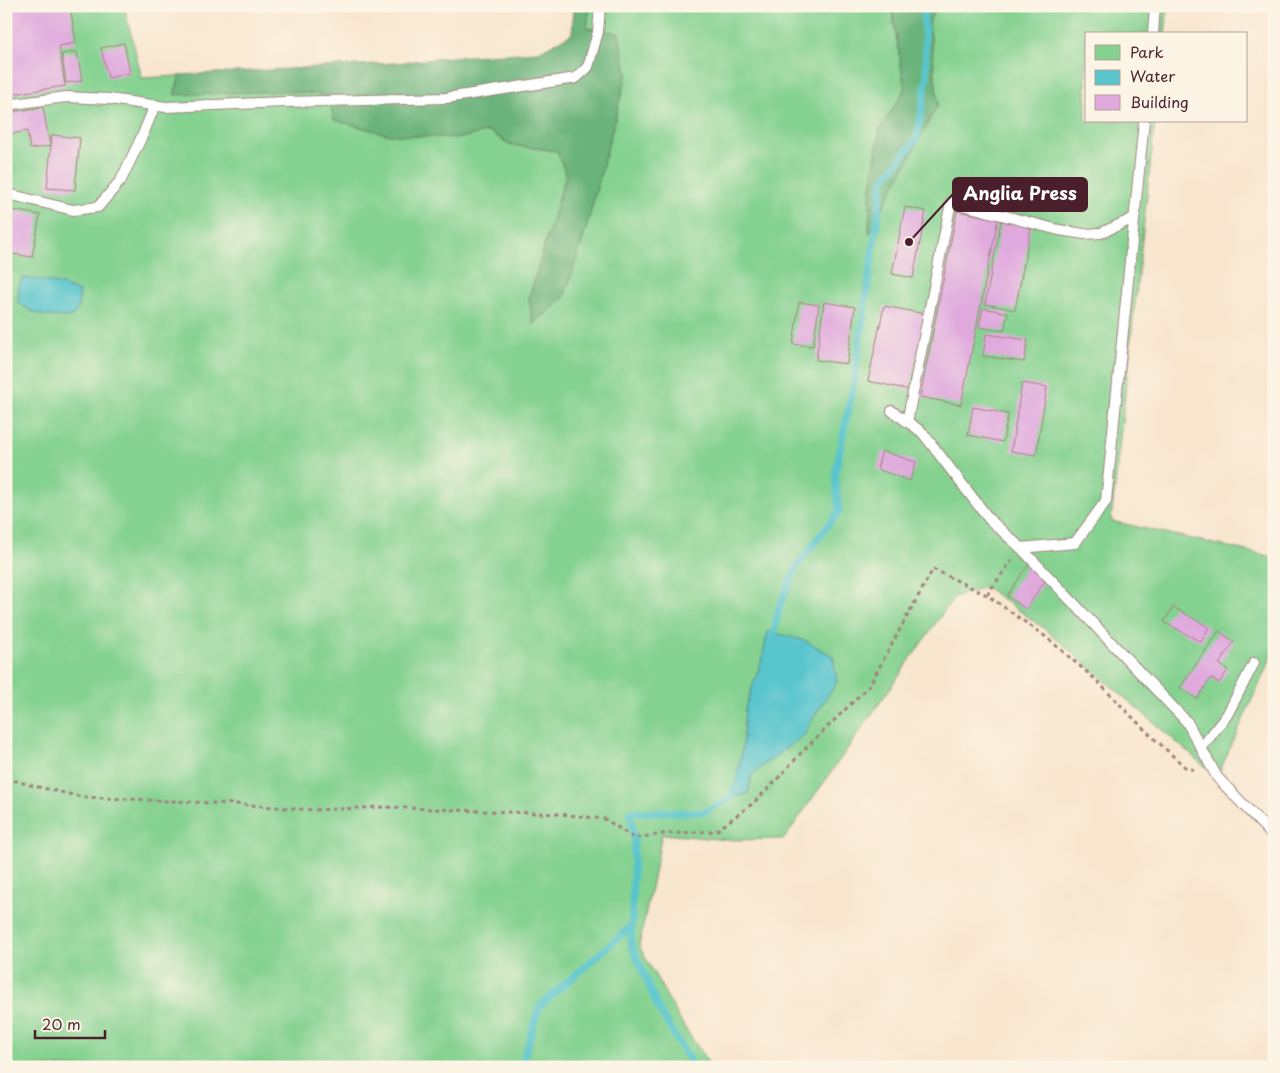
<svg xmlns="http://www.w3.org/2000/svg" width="1280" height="1073" font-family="'Playpen Sans',sans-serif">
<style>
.green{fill:#84d190;stroke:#67785e}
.forest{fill:#6bb37a;stroke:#5a6952}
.water{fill:#58c5cd;stroke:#51727c}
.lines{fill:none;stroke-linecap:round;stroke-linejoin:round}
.stream{stroke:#58c5cd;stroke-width:7}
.building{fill:#dfa9de}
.service-casing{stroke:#a1827d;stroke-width:12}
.path{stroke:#a1827d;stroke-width:3;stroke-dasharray:4 4;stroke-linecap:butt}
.service{stroke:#fff;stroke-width:10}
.leader{fill:none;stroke:#4a1f2b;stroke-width:2}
.callout-dot{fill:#4a1f2b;stroke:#fcf5e5;stroke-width:2}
.callout{fill:#4a1f2b;stroke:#4a1f2b;stroke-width:2}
.callout-label{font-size:18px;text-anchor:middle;font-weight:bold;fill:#fff}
</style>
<rect width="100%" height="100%" fill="#fcf5e5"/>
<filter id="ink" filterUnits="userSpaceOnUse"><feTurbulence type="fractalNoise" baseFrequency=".02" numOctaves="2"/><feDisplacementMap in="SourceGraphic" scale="10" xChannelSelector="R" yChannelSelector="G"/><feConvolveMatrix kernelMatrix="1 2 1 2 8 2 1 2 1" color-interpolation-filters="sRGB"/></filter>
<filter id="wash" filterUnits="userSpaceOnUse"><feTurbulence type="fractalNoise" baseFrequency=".0096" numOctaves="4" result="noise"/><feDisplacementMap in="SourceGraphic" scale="20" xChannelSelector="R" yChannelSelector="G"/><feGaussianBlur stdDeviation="1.12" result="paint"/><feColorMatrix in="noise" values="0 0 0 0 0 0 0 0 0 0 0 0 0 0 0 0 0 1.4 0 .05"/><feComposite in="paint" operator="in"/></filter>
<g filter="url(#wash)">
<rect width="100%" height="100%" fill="#f8e6cf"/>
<!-- green -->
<polygon class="green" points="6,6 124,6 142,78 396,63 461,138 489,131 511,145 557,151 566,174 529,298 533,324 564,298 586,229 627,73 587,28 590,6 893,6 892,11 905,89 880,129 870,196 869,231 938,104 929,22 936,6 1168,6 1165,34 1086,34 1086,121 1155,121 1111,521 1274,557 1274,651 1217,777 1045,629 986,587 954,597 784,839 729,840 662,834 639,946 681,1022 711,1067 6,1067"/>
<!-- forest -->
<g class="forest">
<polygon points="574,6 590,6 587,28 619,33 627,73 586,229 564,298 533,325 529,298 566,174 557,151 511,145 489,131 461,138 390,135 334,120 328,95 287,91 174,95 180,75 396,63 452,57 538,52 572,34"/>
<polygon points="893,6 936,6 929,22 938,104 869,234 870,196 880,129 905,89 892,11"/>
</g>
<!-- water -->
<g class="water">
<path d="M22,278C43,279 61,284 80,292L78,309L71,317C48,316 37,318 18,302L19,287Z"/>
<polygon points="768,631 806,641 833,656 837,682 817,712 804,735 752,774 748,794 732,797 742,751 745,708 762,659"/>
</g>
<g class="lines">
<!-- stream -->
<g class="stream">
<polyline points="773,640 779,607 797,566 839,511 835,474 853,387 883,181 917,138 927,77 923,6"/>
<polyline points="521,1067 539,1007 632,925"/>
<polyline points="694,1067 660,1012 631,944 634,838 630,812 705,812 732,797 734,788"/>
</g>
</g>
<g id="blocks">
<!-- building -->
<g class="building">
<polygon points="6,6 70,6 76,43 59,46 65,86 6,95"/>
<polygon points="124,43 130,73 108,78 101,48"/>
<polygon points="77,52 82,81 66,83 62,54"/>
<polygon points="43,107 50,146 30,149 27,131 6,135 6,113"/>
<polygon points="52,135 80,138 75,190 47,188"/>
<polygon points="905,207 926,211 913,278 892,274"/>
<polygon points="6,209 40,215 32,257 6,253"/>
<polygon points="957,211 998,219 961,405 920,397"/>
<polygon points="1001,221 1031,227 1015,310 985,304"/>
<polygon points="799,302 819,305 813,346 793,344"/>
<polygon points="824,302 855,307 847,364 816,360"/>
<polygon points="884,306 925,314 910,390 868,381"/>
<polygon points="983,308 1008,313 1004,331 979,327"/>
<polygon points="986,334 1028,340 1024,362 983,356"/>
<polygon points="1022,383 1047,387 1036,455 1011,451"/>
<polygon points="973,407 1008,414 1003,442 968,435"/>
<polygon points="882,451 916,462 910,481 877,469"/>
<polygon points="1028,565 1047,578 1026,609 1007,596"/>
<polygon points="1173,607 1209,627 1201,642 1164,622"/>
<polygon points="1219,631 1234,642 1219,664 1228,670 1219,683 1211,678 1197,699 1180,688"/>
</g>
</g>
</g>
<g filter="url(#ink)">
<use href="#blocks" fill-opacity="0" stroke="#a1827d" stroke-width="1"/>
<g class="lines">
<!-- service casing -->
<g class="service-casing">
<g id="service">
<polyline points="1153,34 1155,6"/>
<polyline points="6,105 66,97 109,99 166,107 286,102 446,98 576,78 588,67 598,32 600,6"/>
<polyline points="8,194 73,210 98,207 121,180 144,132 155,105"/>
<polyline points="892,411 922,432 989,519 1021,548 1075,543 1106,501 1144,121"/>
<polyline points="907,422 951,202 1059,230 1084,234 1101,233 1134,218"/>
<polyline points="1021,548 1187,722 1217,777 1274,837"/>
<polyline points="1202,747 1227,715 1254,663"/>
</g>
</g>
<!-- path -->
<g class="path">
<polyline points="987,595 1012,560"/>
<polyline points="6,778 34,786 82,797 236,804 313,810 384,807 559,814 605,819 634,838 662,834 716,831 752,804 771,786 800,754 869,686 933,569 987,595 1046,637 1095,679 1145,730 1185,767 1194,770"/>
</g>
<!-- service -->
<use href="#service" class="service"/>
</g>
</g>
<!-- callouts -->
<path class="leader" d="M909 242L953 194"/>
<circle class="callout-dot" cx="909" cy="242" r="5"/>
<rect class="callout" x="953" y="178" width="134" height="33" rx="5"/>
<g class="callout-label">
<text x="1020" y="200">Anglia Press</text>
</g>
<!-- margin -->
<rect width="1280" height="1073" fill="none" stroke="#fcf5e5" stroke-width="25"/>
<!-- legend -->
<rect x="1085" y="32" width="162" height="90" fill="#fcf5e5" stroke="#b59f9b"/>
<rect x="1095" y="45" width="25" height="15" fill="#84d190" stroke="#b59f9b"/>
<text x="1130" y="58" font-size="15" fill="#4a1f2b">Park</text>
<rect x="1095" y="70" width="25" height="15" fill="#58c5cd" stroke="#b59f9b"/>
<text x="1130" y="82" font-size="15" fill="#4a1f2b">Water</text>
<rect x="1095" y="95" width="25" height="15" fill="#dfa9de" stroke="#b59f9b"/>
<text x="1130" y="108" font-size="15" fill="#4a1f2b">Building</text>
<!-- scale -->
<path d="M35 1030v8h70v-8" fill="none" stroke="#4a1f2b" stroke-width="2.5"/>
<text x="42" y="1030" font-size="15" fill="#4a1f2b" stroke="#fcf5e5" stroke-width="4" paint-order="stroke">20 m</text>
</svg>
